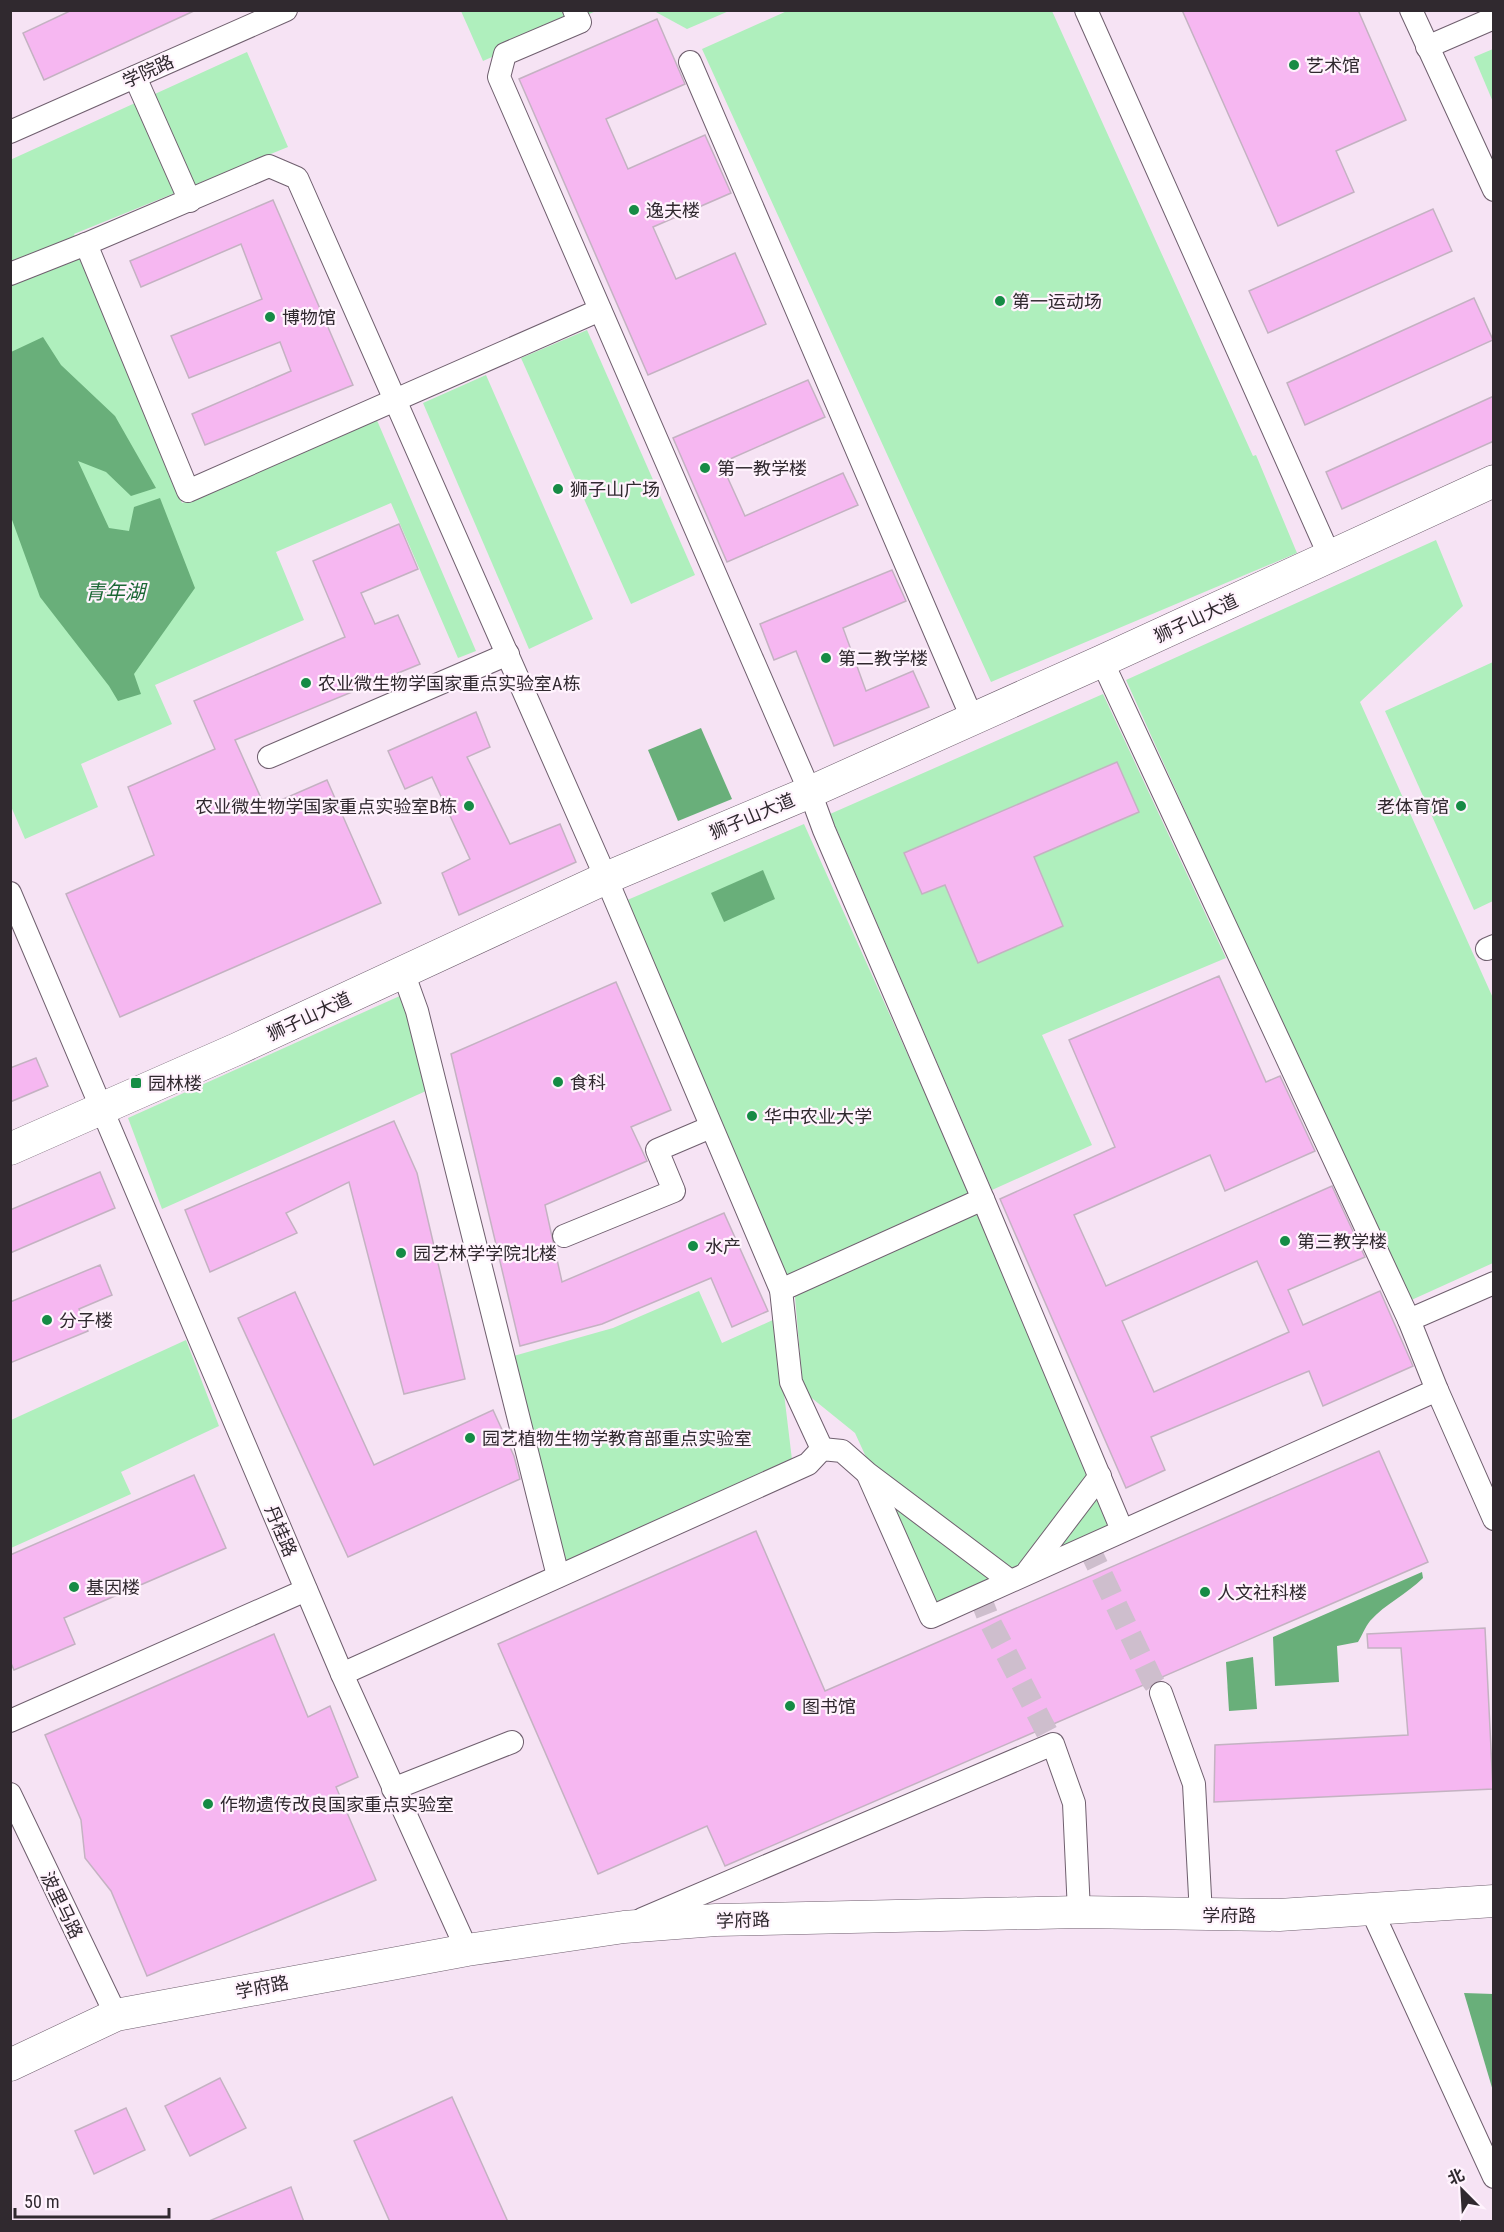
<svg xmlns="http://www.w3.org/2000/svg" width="1504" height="2232" font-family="'Roboto Condensed','Noto Sans SC',sans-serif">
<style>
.green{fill:#afefbd}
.water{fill:#69af7a}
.building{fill:#f6b7f1;stroke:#c4b2c2;stroke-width:1.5;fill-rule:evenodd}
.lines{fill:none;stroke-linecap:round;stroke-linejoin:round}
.street-tunnel{stroke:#cebecd;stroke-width:22;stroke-dasharray:22 11;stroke-linecap:butt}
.street-casing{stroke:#6f5f6e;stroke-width:24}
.secondary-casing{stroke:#6f5f6e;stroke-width:33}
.street{stroke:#fff;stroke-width:22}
.secondary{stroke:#fff;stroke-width:32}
.poi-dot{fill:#168b45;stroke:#fff3fd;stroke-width:2}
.labels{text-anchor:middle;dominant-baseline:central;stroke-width:4.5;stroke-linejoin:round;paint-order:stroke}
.poi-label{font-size:18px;fill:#30292f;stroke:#fff3fd;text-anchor:start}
.street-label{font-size:18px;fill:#30292f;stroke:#fff3fd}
.water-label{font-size:20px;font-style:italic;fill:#1b6735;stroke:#fff3fd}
</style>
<rect width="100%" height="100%" fill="#f6e3f4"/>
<!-- green -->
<g class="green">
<polygon points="461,11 596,11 483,61"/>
<polygon points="654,11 729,11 687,29"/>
<polygon points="787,11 1052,11 1253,456 1256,455 1297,553 991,682 702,49"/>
<polygon points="1493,49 1493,102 1474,57"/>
<polygon points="247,52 288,147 74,234 182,503 376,418 476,651 458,658 391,503 276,552 304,620 155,685 172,724 81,764 98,807 25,839 10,804 10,160"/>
<polygon points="587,330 695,575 631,604 521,358"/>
<polygon points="486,375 593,619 529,649 423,403"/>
<polygon points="1436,540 1463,606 1360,702 1493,998 1493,1263 1407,1302 1126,680"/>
<polygon points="1493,662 1493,901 1474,910 1385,711"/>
<polygon points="1103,694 1226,958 1042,1035 1092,1145 992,1190 830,814"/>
<polygon points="804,824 979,1213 1112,1525 934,1605 855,1433 803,1391 795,1297 625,901"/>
<polygon points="402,995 426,1091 162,1209 128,1118"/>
<polygon points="699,1291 722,1343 775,1319 793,1468 563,1566 510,1357 613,1328"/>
<polygon points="186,1340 219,1426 121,1472 131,1494 11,1548 11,1420"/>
</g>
<!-- water -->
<g class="water">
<polygon points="43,337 61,365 115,416 156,488 131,496 106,472 78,461 109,528 129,531 134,507 160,498 195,588 134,674 141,694 118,701 109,686 40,597 11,517 11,352"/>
<polygon points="701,728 732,799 678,821 648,750"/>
<polygon points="763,870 775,899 724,922 711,893"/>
<path d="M1422,1572L1423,1578C1407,1594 1385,1604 1370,1621C1365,1627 1362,1636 1358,1642L1337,1646L1339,1682L1275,1686L1273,1637Z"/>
<polygon points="1253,1657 1257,1709 1229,1711 1226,1662"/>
<polygon points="1464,1993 1493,1994 1493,2091"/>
</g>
<!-- building -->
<g class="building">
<polygon points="72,10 196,10 44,80 23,33"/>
<polygon points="1182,10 1358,10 1406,120 1336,151 1354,192 1278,226"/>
<polygon points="657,19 685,84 606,119 628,169 705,135 731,193 653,227 676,279 735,253 766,324 648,375 519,79"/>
<polygon points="273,200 353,385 205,445 192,414 291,371 280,342 189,378 171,336 262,299 241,244 141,287 130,261"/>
<polygon points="1433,209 1452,251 1268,333 1249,291"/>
<polygon points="1474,298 1493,340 1305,425 1287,383"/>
<polygon points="808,380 825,417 721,463 745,516 843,473 858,505 727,562 673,438"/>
<polygon points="1494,396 1494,441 1342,509 1326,472"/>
<polygon points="399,524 418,569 361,593 375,624 398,615 420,664 235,740 265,807 327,780 381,903 120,1017 66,894 154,855 128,787 215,749 194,701 345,637 313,561"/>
<polygon points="892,570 906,601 843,628 866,691 913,671 929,707 834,746 796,651 774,660 760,624"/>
<polygon points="476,712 490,747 467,757 510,844 560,824 576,862 459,915 442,873 470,859 432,777 405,789 388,751"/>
<polygon points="1117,762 1139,812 1034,857 1063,926 978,963 945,885 922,894 904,853"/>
<path d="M1219,976L1266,1082L1280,1076L1315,1151L1225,1191L1210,1155L1074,1215L1106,1286L1332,1186L1365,1257L1288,1290L1303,1325L1380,1291L1413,1366L1323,1406L1309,1371L1151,1437L1165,1470L1126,1488L1000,1199L1115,1147L1069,1040ZM1257,1261L1289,1332L1154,1392L1122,1321Z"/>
<polygon points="616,982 671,1110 631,1127 647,1161 545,1205 562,1282 724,1213 768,1311 732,1327 711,1278 602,1324 520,1346 451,1054"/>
<polygon points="36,1058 48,1086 10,1102 10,1068"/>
<polygon points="394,1121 417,1173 465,1379 404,1394 349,1182 286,1213 297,1233 210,1272 185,1210"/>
<polygon points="100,1172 115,1208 10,1253 10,1210"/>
<polygon points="100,1265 112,1295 79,1309 88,1331 10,1363 10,1302"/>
<polygon points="295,1292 374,1465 493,1410 514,1456 520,1479 348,1557 238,1318"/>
<polygon points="1379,1451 1428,1562 725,1866 707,1826 598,1874 498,1644 756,1531 825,1691"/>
<polygon points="194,1475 226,1548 64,1618 75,1644 14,1670 10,1661 10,1555"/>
<polygon points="1485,1628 1493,1789 1214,1802 1215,1745 1408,1735 1401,1648 1368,1648 1367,1634"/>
<polygon points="274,1634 308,1717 330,1706 358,1777 336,1787 376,1880 147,1976 111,1891 85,1858 81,1820 45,1735"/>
<polygon points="220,2078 246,2128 190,2156 165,2106"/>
<polygon points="452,2097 508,2222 390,2222 354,2141"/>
<polygon points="126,2108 145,2150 94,2174 75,2131"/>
<polygon points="291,2187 304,2222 209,2222 209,2221"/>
</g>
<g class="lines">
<!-- street-tunnel -->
<g class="street-tunnel">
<polyline points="1088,1546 1152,1680 1161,1693"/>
<polyline points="979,1594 989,1620 1053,1744"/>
</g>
<!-- street casing -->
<g class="street-casing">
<g id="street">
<polyline points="574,10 580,22 505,54 499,77 810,792 824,830 983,1199 1122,1530"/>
<polyline points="1086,10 1330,557"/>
<polyline points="1411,10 1494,190"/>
<polyline points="1427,47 1494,18"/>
<polyline points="690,62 972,718"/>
<polyline points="135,77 190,201"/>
<polyline points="10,132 286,10"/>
<polyline points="86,244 188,491 600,310"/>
<polyline points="10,274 86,244 269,166 297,178 606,878 781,1290 791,1382 822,1449"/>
<polyline points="1102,661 1409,1320 1437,1390 1494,1519"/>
<polyline points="269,757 508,654"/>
<polyline points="10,893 342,1674 467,1950"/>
<polyline points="1487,949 1494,946"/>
<polyline points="403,972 417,1011 558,1576"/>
<polyline points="564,1236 674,1191 657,1150 711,1127"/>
<polyline points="781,1290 983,1199"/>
<polyline points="1409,1320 1494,1283"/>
<polyline points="868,1475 931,1617 1437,1390"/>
<polyline points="1028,1571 1100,1476"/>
<polyline points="342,1674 808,1464 822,1449 842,1451 867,1473 1009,1580"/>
<polyline points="1161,1693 1194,1784 1201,1915"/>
<polyline points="10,1721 306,1590"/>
<polyline points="393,1789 512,1742"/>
<polyline points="10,1794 116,2015"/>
<polyline points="1371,1909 1494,2177"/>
<polyline points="642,1919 1053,1744 1074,1803 1079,1912"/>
</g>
</g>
<!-- secondary casing -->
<g class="secondary-casing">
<g id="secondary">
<polyline points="10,1149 237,1049 606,878 810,792 1102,661 1494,481"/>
<polyline points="10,2065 116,2015 467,1950 624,1927 716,1920 1079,1912 1279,1915 1494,1901"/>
</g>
</g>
<!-- street -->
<use href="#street" class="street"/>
<!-- secondary -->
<use href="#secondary" class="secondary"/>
</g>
<!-- markers -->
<g class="poi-dot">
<circle cx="1294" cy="65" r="6"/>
<circle cx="634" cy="210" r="6"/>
<circle cx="1000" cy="301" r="6"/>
<circle cx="270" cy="317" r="6"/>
<circle cx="705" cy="468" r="6"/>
<circle cx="558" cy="489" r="6"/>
<circle cx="826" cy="658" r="6"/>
<circle cx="306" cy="683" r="6"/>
<circle cx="469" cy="806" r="6"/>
<circle cx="1461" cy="806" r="6"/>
<circle cx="558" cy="1082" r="6"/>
<rect x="130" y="1077" width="12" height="12" rx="3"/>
<circle cx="752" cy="1116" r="6"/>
<circle cx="1285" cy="1241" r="6"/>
<circle cx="693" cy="1246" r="6"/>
<circle cx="401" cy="1253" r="6"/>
<circle cx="47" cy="1320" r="6"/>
<circle cx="470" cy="1438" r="6"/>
<circle cx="74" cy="1587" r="6"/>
<circle cx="1205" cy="1592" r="6"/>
<circle cx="790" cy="1706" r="6"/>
<circle cx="208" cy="1804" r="6"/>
</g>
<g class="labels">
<!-- poi labels -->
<g class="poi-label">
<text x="1306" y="65">艺术馆</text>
<text x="646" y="210">逸夫楼</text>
<text x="1012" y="301">第一运动场</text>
<text x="282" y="317">博物馆</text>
<text x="717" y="468">第一教学楼</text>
<text x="570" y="489">狮子山广场</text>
<text x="838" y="658">第二教学楼</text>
<text x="318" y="683">农业微生物学国家重点实验室A栋</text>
<text x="457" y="806" text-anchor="end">农业微生物学国家重点实验室B栋</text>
<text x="1449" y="806" text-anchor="end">老体育馆</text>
<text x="570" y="1082">食科</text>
<text x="148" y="1083">园林楼</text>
<text x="764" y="1116">华中农业大学</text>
<text x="1297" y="1241">第三教学楼</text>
<text x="705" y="1246">水产</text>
<text x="413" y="1253">园艺林学学院北楼</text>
<text x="59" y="1320">分子楼</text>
<text x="482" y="1438">园艺植物生物学教育部重点实验室</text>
<text x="86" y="1587">基因楼</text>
<text x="1217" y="1592">人文社科楼</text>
<text x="802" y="1706">图书馆</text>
<text x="220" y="1804">作物遗传改良国家重点实验室</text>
</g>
<!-- street labels -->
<g class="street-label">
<text transform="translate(148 71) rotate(-24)">学院路</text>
<text transform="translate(1196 618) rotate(-25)">狮子山大道</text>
<text transform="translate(752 816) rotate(-23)">狮子山大道</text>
<text transform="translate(309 1016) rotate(-25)">狮子山大道</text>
<text transform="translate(281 1531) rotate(67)">丹桂路</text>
<text transform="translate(62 1905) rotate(64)">波里马路</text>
<text x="1229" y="1915">学府路</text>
<text transform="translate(743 1920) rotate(-2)">学府路</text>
<text transform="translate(262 1987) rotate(-11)">学府路</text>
</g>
<!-- water labels -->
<g class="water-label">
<text x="115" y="592">青年湖</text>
</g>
</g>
<!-- border -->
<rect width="1504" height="2232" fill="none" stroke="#30292f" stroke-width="24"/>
<!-- north arrow -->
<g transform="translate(1462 2190) rotate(336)" stroke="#fff3fd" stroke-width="4.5" paint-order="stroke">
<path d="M0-4.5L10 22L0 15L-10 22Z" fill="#30292f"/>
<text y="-9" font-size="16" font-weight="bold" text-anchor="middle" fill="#30292f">北</text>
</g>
<!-- scale -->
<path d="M15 2208v9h154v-9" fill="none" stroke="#30292f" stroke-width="3"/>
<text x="24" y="2208" font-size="18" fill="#30292f" stroke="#fff3fd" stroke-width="4.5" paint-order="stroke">50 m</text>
</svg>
